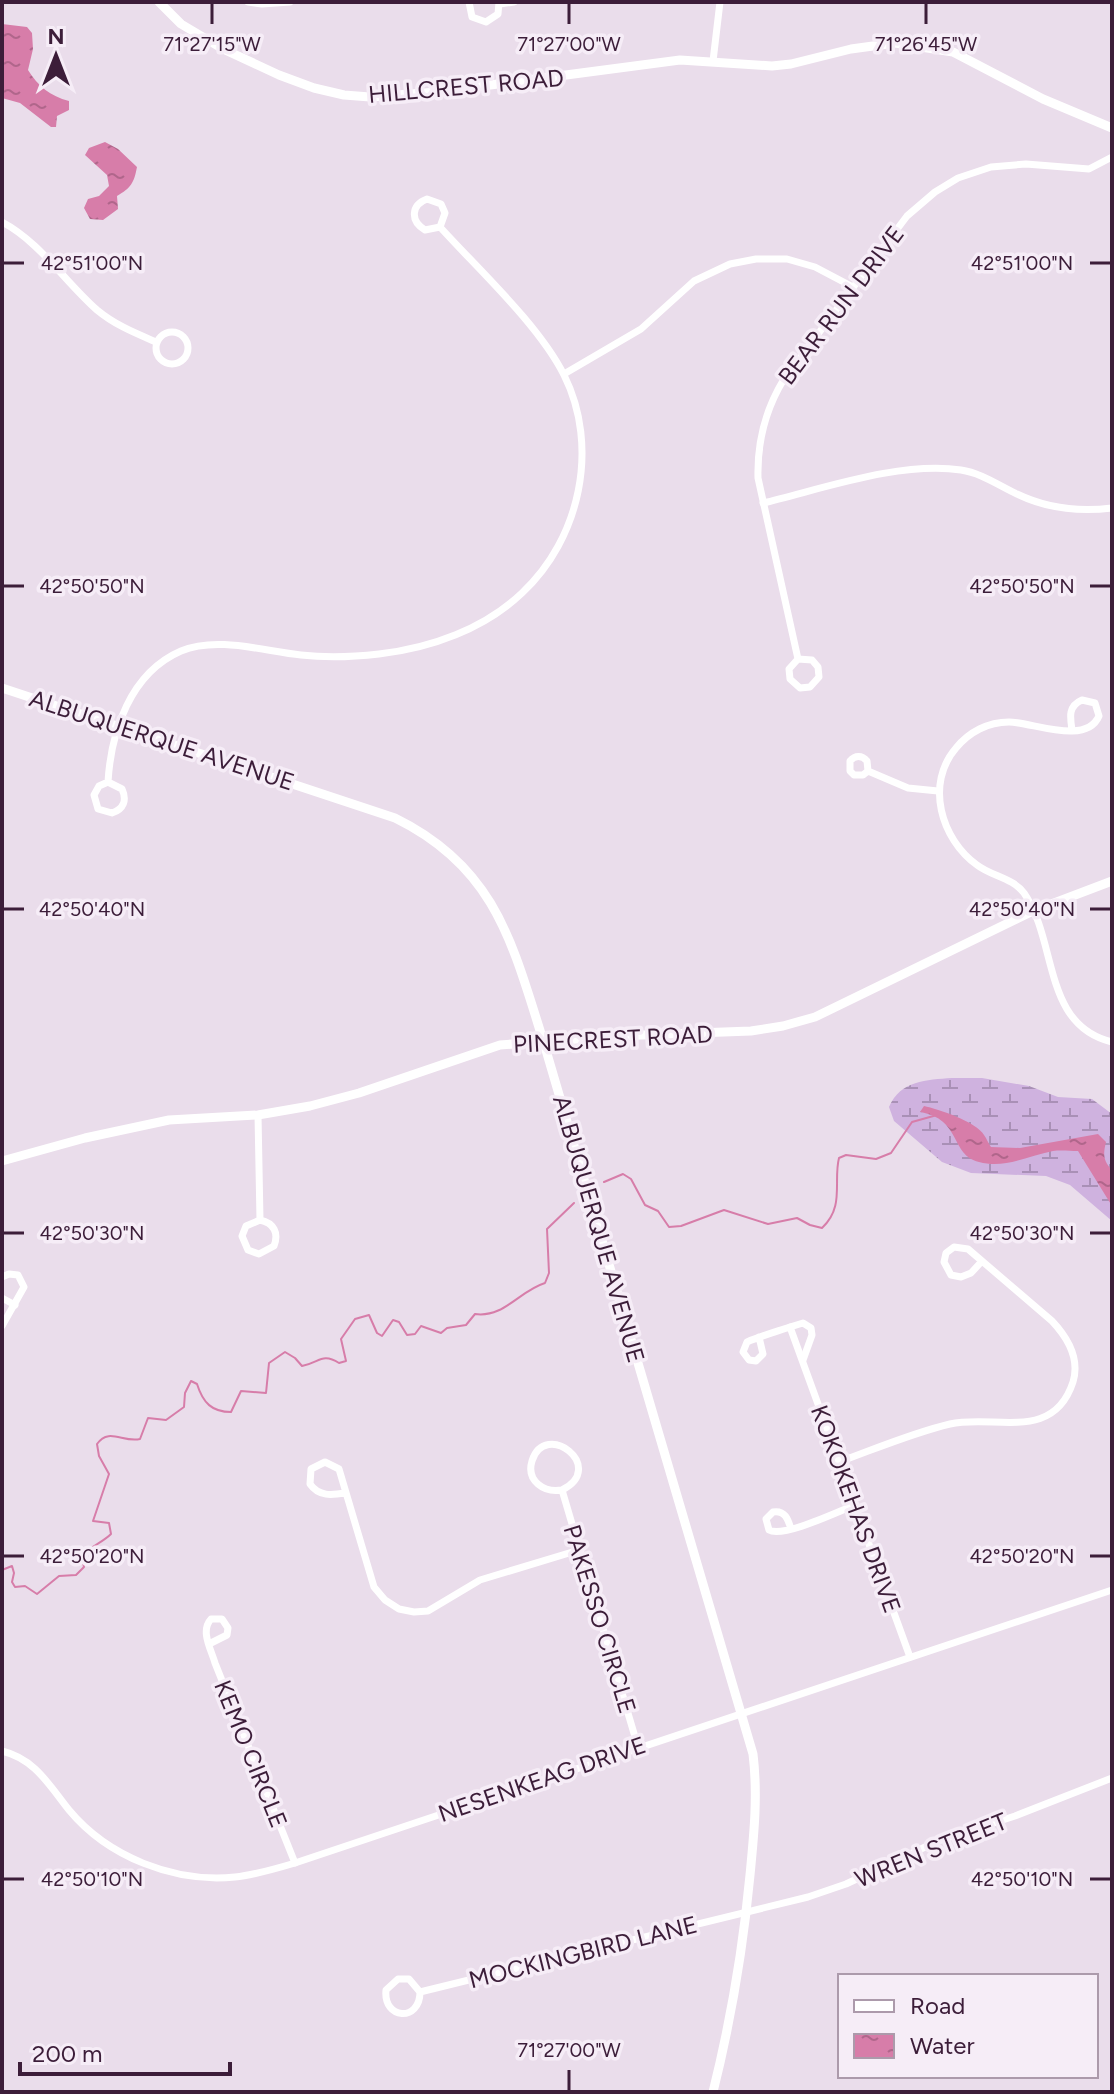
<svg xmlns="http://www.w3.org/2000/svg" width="1114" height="2094" font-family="Figtree,sans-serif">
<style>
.wetland{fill:url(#wetland-marsh)}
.water{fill:url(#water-ripples)}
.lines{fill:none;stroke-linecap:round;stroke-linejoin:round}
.stream{stroke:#d77da9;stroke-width:2}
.minor{stroke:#fff;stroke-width:7}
.tertiary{stroke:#fff;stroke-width:9}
.ticks{fill:none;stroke:#3c1d39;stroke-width:3}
.labels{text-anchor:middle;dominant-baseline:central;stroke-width:7;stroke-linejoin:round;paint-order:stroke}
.street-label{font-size:24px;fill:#3c1d39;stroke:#f6edf7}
.ticks-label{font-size:20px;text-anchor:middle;fill:#3c1d39;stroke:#f6edf7;stroke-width:7;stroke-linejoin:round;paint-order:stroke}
</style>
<defs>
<pattern id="wetland-marsh" width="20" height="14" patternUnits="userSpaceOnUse" patternTransform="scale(2)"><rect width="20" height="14" fill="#cfb2df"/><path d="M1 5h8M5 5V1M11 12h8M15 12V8" fill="none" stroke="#a990b6"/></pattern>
<pattern id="water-ripples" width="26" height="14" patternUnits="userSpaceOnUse" patternTransform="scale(2)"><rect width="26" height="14" fill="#d77da9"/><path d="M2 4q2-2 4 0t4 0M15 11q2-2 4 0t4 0" fill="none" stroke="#b0668b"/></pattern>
</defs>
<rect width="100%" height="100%" fill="#eaddeb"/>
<!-- wetland -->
<path class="wetland" d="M952,1078H982L1029,1086L1058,1097L1092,1099L1112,1114V1221L1070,1185L1046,1176L971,1173L942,1162L894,1121L889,1107C901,1080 926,1080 952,1078Z"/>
<!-- water -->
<g class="water">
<path d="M2,24L27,27L32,33L33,49L28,70C38,86 50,96 69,101V110L57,116L56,127H51L20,103L2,98Z"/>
<path d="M105,142L118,149L137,167C134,183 131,188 117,196L118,209L103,220L90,219L84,208L88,199L99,196L109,186L107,175L85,155L89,148Z"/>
<path d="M924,1106C938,1109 977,1122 984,1135C987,1139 988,1143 991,1147L1020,1148L1098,1134L1106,1142C1103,1154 1103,1161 1112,1170V1206L1078,1151C1070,1151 1061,1150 1053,1151C1028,1156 1005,1169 979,1162C950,1155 962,1119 920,1112Z"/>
</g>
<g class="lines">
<!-- stream -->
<g class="stream">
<path d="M604,1182L623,1174L631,1179L645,1205L658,1211L669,1227L681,1226L724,1210L768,1224L797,1218L810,1225L822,1228C845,1207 833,1181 839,1158L846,1155L876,1159L891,1153L912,1122L937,1115"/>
<path d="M2,1570L12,1566L14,1573L12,1582L15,1587L25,1586L37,1594L59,1576L76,1575L84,1567L82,1557C90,1546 102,1543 111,1534L109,1523L93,1521L109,1474L99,1456L97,1444C109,1427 123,1443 140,1439L148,1418L166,1420L184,1407L185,1393L191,1381L197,1384C203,1403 212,1412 231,1412L241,1391L266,1393L269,1363L285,1352L295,1358L302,1366C319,1363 322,1352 339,1363L346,1361L341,1339L355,1319L369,1315L377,1333L382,1336L393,1320L399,1322L407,1335L415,1334L421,1326L441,1333L447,1328L466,1325L475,1314C504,1318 519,1291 545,1283L549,1273L547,1229L574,1203"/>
</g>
<!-- minor -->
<g class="minor">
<polyline points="248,2 262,4 290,2"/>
<polyline points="469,2 472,17 486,22 498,14 499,2"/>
<polyline points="500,4 514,2"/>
<polyline points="713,61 720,2"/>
<path d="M2,222C40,242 65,282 97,310C115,325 135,333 156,342"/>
<circle cx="172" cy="348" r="16"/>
<polyline points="564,374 641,329 694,281 730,264 756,259 787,259 815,267 853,287"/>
<path d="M763,503C822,489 900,461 961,470C981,473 998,485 1017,494C1046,508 1080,512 1112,508"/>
<path d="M798,659L812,660L818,667L819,677L810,687L800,688L790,679L789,669L798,659L758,478C757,441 765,410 784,379L907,216L935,192L958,178L991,167L1026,164L1089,169L1112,157"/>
<path d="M1072,730C1070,717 1068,706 1082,700L1095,703L1099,716C1086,746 1032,722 1009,722C988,722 969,732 956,748C925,784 941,839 977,865C991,876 1013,878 1024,893C1058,942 1042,1025 1112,1042"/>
<path d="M868,771L863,775H854L850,771V761C855,755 862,755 867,761L868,771L908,788L938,791"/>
<path d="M108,782L122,789C127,800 124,809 112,813L98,809L94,795L99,786L108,782C111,732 130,673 181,651C217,636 263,651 301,655C327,658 353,657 379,654C431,648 484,629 522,593C580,539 600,447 564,375C539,325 478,269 440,227L445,213L441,204L427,199C411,205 410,221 425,230L440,227"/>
<path d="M258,1115L260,1220L246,1226L242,1236L248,1250L259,1254L274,1246C279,1233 274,1223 260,1220"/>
<polyline points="2,1277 9,1274 18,1275 24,1287 2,1326"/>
<polyline points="2,1298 15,1305"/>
<polyline points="790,1327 803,1323 811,1328 812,1335 803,1360"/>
<path d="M759,1337L763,1354L756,1361L749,1360L743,1352L747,1342C761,1336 775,1332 790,1327L910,1657"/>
<path d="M839,1462C875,1449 912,1433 950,1424C994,1414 1053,1443 1073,1382C1080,1359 1068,1338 1052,1321L968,1249L954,1247L946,1253L944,1262L951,1275L961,1277L971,1273L982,1261"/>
<path d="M562,1490C544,1493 526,1481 532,1461C545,1419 608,1467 562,1490L638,1747"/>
<path d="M346,1493C332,1495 319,1497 310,1484L311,1469L325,1462L339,1469L374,1587L385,1600L399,1609L414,1612L428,1611L480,1580L579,1550"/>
<path d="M791,1529C788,1519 785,1510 773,1512L766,1519L769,1530C783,1538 837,1512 855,1505"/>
<path d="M209,1644L227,1635L228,1628L222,1619H211C200,1631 211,1649 215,1663L295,1863"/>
<path d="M2,1751C35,1759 49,1785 69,1810C108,1857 174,1883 235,1877C255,1875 275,1869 295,1863L1112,1590"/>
<path d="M420,1992C420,2022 383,2020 386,1990L398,1979H409L420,1992L808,1897L846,1884L938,1841L1015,1816L1112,1778"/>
</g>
<!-- tertiary -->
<g class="tertiary">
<polyline points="159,2 181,24 223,49 279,75 314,88 344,95 370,97 437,92 680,60 772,66 791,64 851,49 895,43 953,52 1043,99 1112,128"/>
<path d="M2,688L395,818C495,867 512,942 543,1040L753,1754C758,1795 754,1834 750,1875C743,1949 731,2020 713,2092"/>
<polyline points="2,1161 85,1138 169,1120 258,1115 310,1106 359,1093 500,1045 615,1036 751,1031 783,1026 815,1017 1033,911 1112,881"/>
</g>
</g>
<!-- ticks -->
<path class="ticks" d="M212,4V24M569,4V24M926,4V24M4,263H24M1090,263H1110M4,586H24M1090,586H1110M4,909H24M1090,909H1110M4,1233H24M1090,1233H1110M4,1556H24M1090,1556H1110M4,1879H24M1090,1879H1110M569,2070V2090"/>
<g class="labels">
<!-- street labels -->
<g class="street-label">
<text transform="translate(466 86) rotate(-5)">HILLCREST ROAD</text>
<text transform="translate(841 305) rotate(-53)">BEAR RUN DRIVE</text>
<text transform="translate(162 740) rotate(18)">ALBUQUERQUE AVENUE</text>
<text transform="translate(613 1039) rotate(-3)">PINECREST ROAD</text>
<text transform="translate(599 1229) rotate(74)">ALBUQUERQUE AVENUE</text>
<text transform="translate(856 1509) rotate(70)">KOKOKEHAS DRIVE</text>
<text transform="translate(600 1619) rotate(73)">PAKESSO CIRCLE</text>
<text transform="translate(251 1754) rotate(68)">KEMO CIRCLE</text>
<text transform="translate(542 1779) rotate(-19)">NESENKEAG DRIVE</text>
<text transform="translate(931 1850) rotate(-22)">WREN STREET</text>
<text transform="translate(583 1952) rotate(-14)">MOCKINGBIRD LANE</text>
</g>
</g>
<g class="ticks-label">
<text x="212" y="51">71°27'15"W</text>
<text x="569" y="51">71°27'00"W</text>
<text x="926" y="51">71°26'45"W</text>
<text x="92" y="270">42°51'00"N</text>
<text x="1022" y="270">42°51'00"N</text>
<text x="92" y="593">42°50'50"N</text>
<text x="1022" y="593">42°50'50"N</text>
<text x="92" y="916">42°50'40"N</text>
<text x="1022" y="916">42°50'40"N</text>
<text x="92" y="1240">42°50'30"N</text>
<text x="1022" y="1240">42°50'30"N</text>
<text x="92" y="1563">42°50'20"N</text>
<text x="1022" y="1563">42°50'20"N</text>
<text x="92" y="1886">42°50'10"N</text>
<text x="1022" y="1886">42°50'10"N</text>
<text x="569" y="2057">71°27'00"W</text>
</g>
<!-- border -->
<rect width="1114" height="2094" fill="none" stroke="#3c1d39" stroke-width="8"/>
<!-- legend -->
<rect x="838" y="1974" width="260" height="104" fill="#f6edf7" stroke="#ac9aab" stroke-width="2"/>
<rect x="854" y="2000" width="40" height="12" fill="#ffffff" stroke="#ac9aab" stroke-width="2"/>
<text x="910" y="2014" font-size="24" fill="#3c1d39">Road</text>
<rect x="854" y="2034" width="40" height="24" fill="url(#water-ripples)" stroke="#ac9aab" stroke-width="2"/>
<text x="910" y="2054" font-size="24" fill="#3c1d39">Water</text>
<!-- north arrow -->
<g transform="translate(56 56)" stroke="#f6edf7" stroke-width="6" paint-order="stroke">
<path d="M0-6L14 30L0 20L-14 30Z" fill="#3c1d39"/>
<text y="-12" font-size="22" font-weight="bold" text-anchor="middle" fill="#3c1d39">N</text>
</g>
<!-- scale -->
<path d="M20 2062v12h210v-12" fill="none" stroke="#3c1d39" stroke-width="4"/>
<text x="32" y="2062" font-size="24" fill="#3c1d39" stroke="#f6edf7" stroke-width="6" paint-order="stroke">200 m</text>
</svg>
